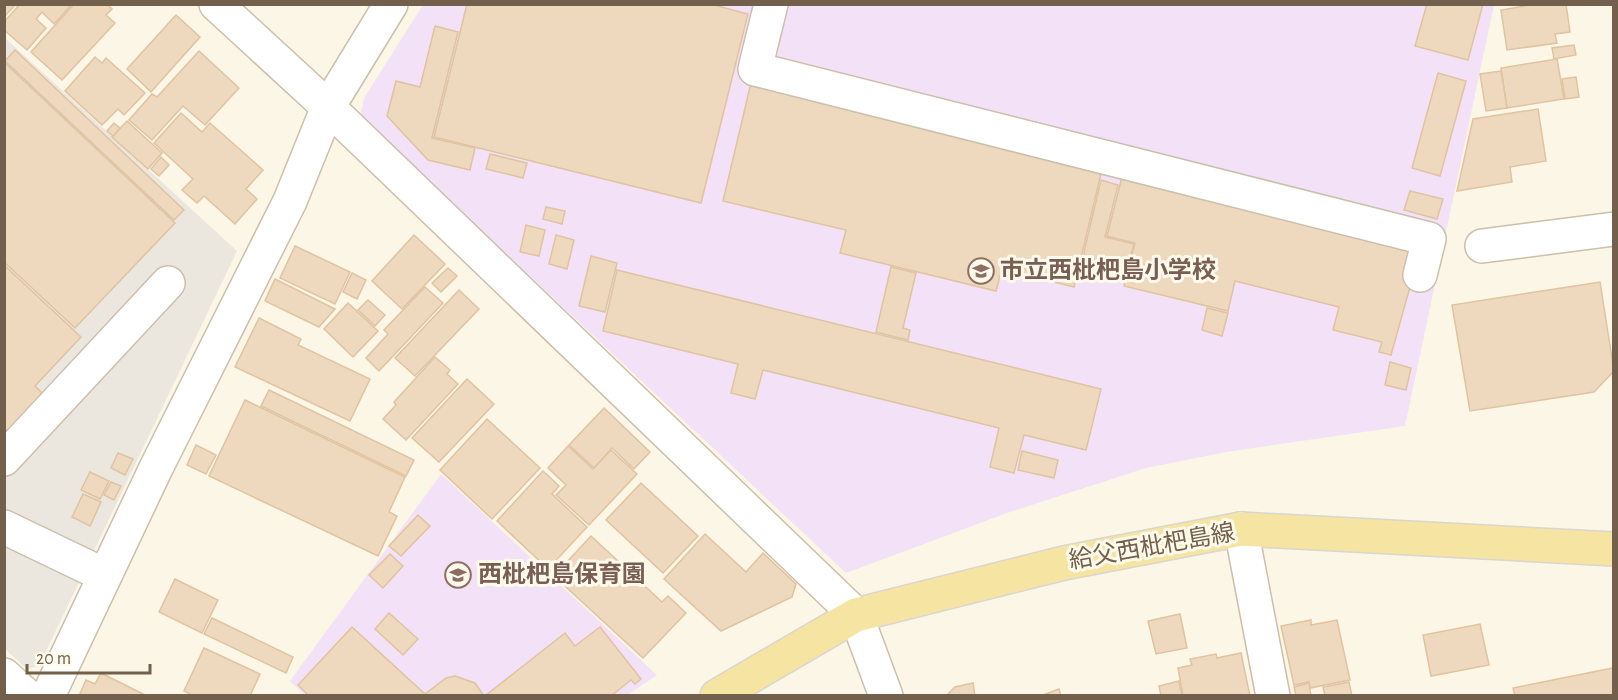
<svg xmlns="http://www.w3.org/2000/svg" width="1618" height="700" font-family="'Alegreya Sans','Noto Sans JP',sans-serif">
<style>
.industrial{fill:#ebe7df}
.education{fill:#f3e2f7}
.building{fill:#eed9be;stroke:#e0c3a0;stroke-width:1.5}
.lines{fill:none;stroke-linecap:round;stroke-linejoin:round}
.minor-casing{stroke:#ccbfac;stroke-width:36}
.major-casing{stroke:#dad6d0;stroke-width:36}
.minor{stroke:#fff;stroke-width:33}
.major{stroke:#f5e4a2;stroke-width:33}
.labels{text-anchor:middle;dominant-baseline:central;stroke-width:6;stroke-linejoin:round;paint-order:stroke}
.education-label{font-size:24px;font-weight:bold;fill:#785e54;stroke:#fefaeb;text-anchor:start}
.street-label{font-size:24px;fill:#72604c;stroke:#fefaeb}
</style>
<rect width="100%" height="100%" fill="#fbf6e5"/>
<!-- industrial -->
<polygon class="industrial" points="4,37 237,251 39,666 27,669 4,648"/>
<!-- education -->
<g class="education">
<polygon points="423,5 1494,5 1405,426 1226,452 1146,468 1007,513 846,573 360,117 364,98"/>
<polygon points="441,474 657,675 626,696 305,696 290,681"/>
</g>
<!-- building -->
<g class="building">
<polygon points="4,4 16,4 4,17"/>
<polygon points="20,4 72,4 54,24 42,12 36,19 46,28 27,50 4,30 4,22"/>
<polygon points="74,4 107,4 112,9 106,15 115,23 62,80 31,52"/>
<polygon points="467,4 710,4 748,14 701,203 434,137"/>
<polygon points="1427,4 1483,4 1468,60 1415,46"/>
<polygon points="1536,4 1566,4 1570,32 1555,34 1557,43 1507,50 1501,10"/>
<polygon points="176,15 200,37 151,92 127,69"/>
<polygon points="435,26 458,32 432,138 475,148 470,170 428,160 387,116 396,81 420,87"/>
<polygon points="1574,45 1576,55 1554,59 1552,48"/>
<polygon points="15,50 184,210 174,220 5,61"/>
<polygon points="199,51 239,88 205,125 183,106 152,140 129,120 152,94 157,97"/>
<polygon points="95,57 102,63 106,58 145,93 124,115 118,109 102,125 65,91"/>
<polygon points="1557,59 1564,99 1507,108 1501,68"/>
<polygon points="4,62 175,223 75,328 4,262"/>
<polygon points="1501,71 1507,108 1486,111 1480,74"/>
<polygon points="1438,73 1466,81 1440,176 1412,168"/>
<polygon points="1576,77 1579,97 1565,99 1562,79"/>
<polygon points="751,83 1102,169 1074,287 1002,269 996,291 840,253 846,230 723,201"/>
<polygon points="1538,109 1546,161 1510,167 1512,182 1457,191 1473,119"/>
<polygon points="181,113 202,132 210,123 263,170 246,189 257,199 235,224 204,196 197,203 182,190 193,179 154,143"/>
<polygon points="127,121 162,153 148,169 112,137"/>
<polygon points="114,123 120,128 113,136 107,131"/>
<polygon points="490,154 527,163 523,178 486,169"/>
<polygon points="161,157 169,165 159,176 151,169"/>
<polygon points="1122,177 1420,251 1391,355 1379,352 1382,342 1333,330 1339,307 1235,281 1228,311 1124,286 1135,243 1107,236"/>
<polygon points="1101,180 1118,185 1105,237 1134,244 1129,262 1126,262 1125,267 1085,258 1084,252"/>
<polygon points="1410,191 1443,199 1437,219 1404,210"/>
<polygon points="546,207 565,211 562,224 543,219"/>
<polygon points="526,225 545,230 539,256 520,252"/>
<polygon points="414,235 445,264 402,309 372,281"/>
<polygon points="556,235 574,240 567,269 549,264"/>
<polygon points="295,246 350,272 335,304 280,278"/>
<polygon points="591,256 617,263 605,312 579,306"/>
<polygon points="4,265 81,337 35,386 44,395 8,432 4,429"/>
<polygon points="891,267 916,273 903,328 910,330 908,340 876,332"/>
<polygon points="448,268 457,276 441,292 432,283"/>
<polygon points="617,270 1101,389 1086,450 1024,435 1014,473 990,467 999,428 763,370 755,399 731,393 738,364 603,331"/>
<polygon points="352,273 366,280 357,299 343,292"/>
<polygon points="275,279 335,309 319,327 265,301"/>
<polygon points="1600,282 1614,371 1594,392 1470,411 1452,305"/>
<polygon points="425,287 443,303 379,371 366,358 388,334 384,330"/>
<polygon points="459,290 479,309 415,376 395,358"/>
<polygon points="368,300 385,315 375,326 358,310"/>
<polygon points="348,303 378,331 353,357 324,329"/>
<polygon points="1207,308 1228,313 1222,336 1202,330"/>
<polygon points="259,318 301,339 298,345 370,379 350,421 235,367"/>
<polygon points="435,357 450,370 447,374 458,384 406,440 383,419 396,405 394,402"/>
<polygon points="1390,362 1411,368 1406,390 1385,385"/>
<polygon points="467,379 494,404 439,462 412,438"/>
<polygon points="269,390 414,460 406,476 261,406"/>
<polygon points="245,400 405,477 389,512 397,516 378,556 209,476"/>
<polygon points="604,408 650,452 634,469 612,448 594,468 569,445"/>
<polygon points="487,419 540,468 492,519 440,470"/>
<polygon points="196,445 216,455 206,474 187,465"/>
<polygon points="568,446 593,469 611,450 637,474 589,525 556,495 566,485 548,468"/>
<polygon points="1022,451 1058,460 1054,478 1018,470"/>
<polygon points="118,453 133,459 125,475 111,468"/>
<polygon points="543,471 559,486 552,494 587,527 548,569 497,521"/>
<polygon points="90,472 109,481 100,499 81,490"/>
<polygon points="111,482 121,486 114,500 104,495"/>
<polygon points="641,483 698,536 663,573 606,520"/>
<polygon points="83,494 101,502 90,526 72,517"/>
<polygon points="418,515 430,526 401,556 389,546"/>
<polygon points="705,534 746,572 763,553 796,584 792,597 721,631 664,579"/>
<polygon points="591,536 662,602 668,596 686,613 643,658 554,576"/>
<polygon points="390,554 403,566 383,588 369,575"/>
<polygon points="175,579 218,600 202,633 159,612"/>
<polygon points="389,613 418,639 403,655 375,629"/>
<polygon points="1180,614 1187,648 1156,654 1148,621"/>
<polygon points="212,618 293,657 286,673 204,634"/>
<polygon points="1311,620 1311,625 1337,620 1350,680 1310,688 1309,682 1294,685 1281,626"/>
<polygon points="1480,624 1489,665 1431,676 1423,635"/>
<polygon points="352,627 425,694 446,678 455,676 475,683 484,696 309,696 298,685"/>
<polygon points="600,627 641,679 635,684 631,680 611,696 485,696 565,633 575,646"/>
<polygon points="204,648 260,674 250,696 194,696 184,691"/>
<polygon points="1241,653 1250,696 1183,696 1178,668 1192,665 1190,659 1216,654 1217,658"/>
<polygon points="1613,668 1614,696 1515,696 1513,688"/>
<polygon points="101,673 147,696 79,696 86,680 95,684"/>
<polygon points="1179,681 1182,696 1161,696 1159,686"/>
<polygon points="1349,682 1352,696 1325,696 1323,687"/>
<polygon points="973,683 975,696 946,696 955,687"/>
<polygon points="1309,683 1311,696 1296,696 1294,687"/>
<polygon points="1059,689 1061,696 1040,696"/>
</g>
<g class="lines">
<!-- minor casing -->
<g class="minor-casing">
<g id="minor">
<polyline points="216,4 328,107 856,615 886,696"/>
<polyline points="771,4 755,69 1429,239 1420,275"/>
<polyline points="1482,246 1614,229"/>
<polyline points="4,459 168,283"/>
<polyline points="4,527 104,575"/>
<polyline points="1241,529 1273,696"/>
<polyline points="4,675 27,696"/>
<polyline points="48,696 156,468 290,201 328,107 391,4"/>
</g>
</g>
<!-- major casing -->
<g class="major-casing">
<polyline id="major" points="717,696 856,615 1064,563 1241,529 1614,549"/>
</g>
<!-- minor -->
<use href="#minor" class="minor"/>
<!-- major -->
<use href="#major" class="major"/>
</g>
<!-- icons -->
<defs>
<g id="school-ring" transform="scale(1.35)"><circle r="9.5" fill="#fefaeb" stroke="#8d6e63" stroke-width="1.5"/><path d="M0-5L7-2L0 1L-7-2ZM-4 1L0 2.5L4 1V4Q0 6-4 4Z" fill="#8d6e63"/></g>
</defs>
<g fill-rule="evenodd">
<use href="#school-ring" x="981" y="271"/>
<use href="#school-ring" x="458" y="575"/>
</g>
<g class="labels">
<!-- education labels -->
<g class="education-label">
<text x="1000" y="271">市立西枇杷島小学校</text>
<text x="478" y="575">西枇杷島保育園</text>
</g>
<!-- street labels -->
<g class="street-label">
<text transform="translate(1152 547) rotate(-10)">給父西枇杷島線</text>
</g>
</g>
<!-- border -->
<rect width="1618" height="700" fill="none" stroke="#72604c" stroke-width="12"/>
<!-- scale -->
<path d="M27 664v9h123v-9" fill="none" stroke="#72604c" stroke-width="3"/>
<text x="36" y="664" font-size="18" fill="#72604c" stroke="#fefaeb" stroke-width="4.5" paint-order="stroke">20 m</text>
</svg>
